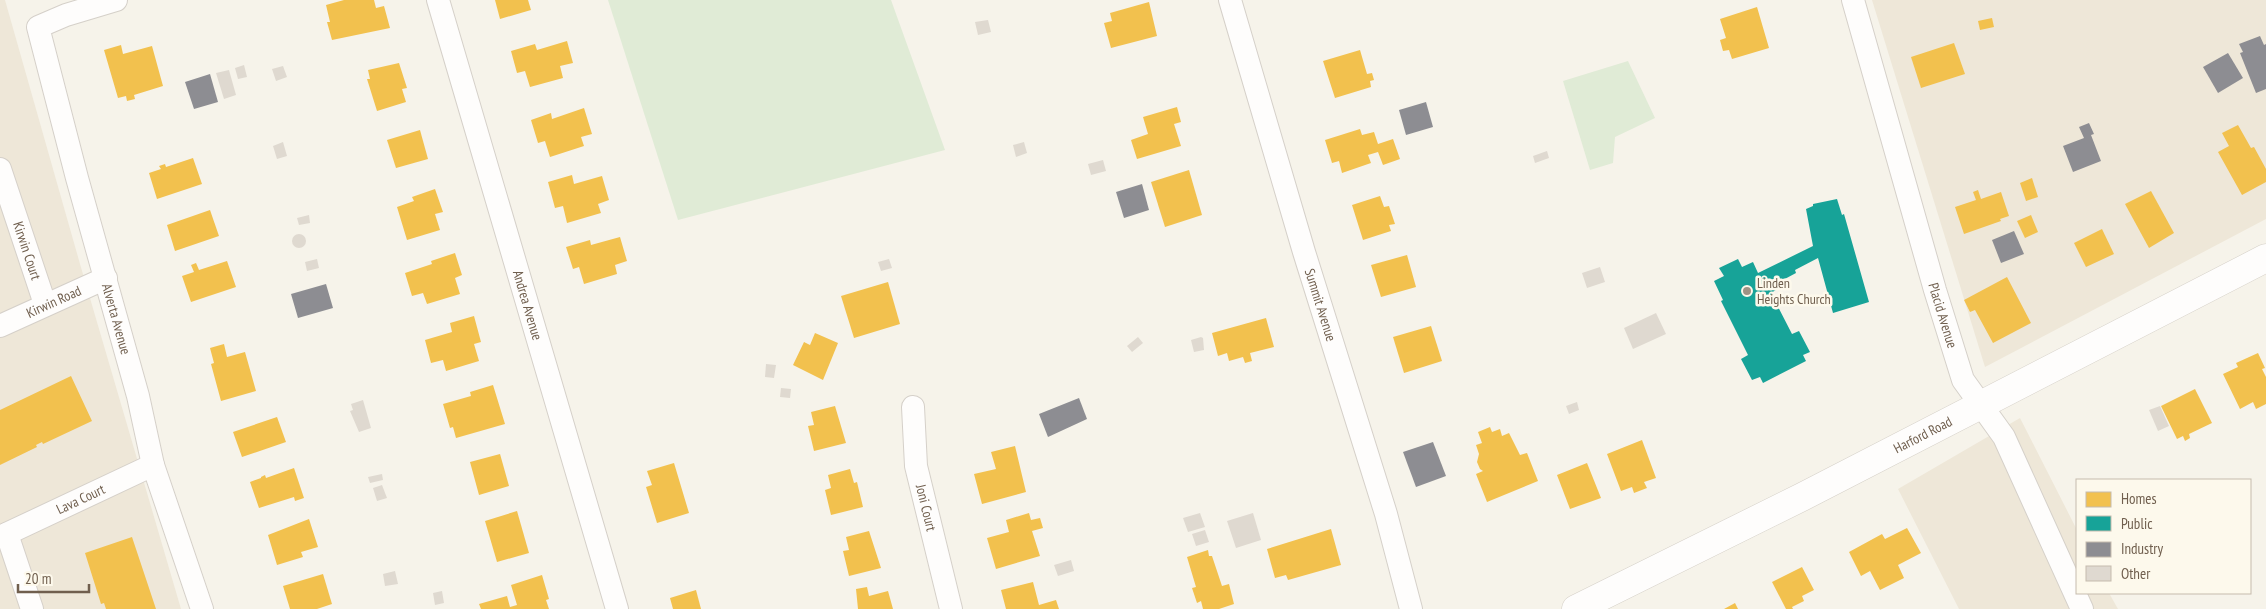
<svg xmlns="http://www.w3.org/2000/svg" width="2266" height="609" font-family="'PT Sans Narrow',sans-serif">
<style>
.residential{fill:#eee7d8}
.green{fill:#e0ebd6}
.homes{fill:#f2c14e}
.public{fill:#17a398}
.industry{fill:#8d8d92}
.building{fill:#dfd9d0}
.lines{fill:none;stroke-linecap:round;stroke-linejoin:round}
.minor-casing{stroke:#d5d0c9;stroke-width:24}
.secondary-casing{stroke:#d5d0c8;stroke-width:29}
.minor{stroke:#fefdfc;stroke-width:22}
.secondary{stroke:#fefdfc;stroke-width:28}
.poi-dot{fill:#9f9385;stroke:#fdf9ec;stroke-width:2}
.labels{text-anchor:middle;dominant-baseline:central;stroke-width:5;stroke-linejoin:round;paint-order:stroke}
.street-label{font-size:14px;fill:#705f4e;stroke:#fdf9ec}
.poi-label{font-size:14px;fill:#705f4e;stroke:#fdf9ec;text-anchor:start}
</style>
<rect width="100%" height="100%" fill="#f6f3ea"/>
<!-- residential -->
<g class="residential">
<polygon points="0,0 5,0 80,264 181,609 0,609"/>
<polygon points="1872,0 2266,0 2266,219 1985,367"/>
<polygon points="2020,418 2077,530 2077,593 2109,593 2118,609 1959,609 1898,489"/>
</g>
<!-- green -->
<g class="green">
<polygon points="608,0 891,0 945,150 678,220"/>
<polygon points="1628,61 1655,118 1615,137 1613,163 1590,170 1563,81"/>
</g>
<!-- homes -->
<g class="homes">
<polygon points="344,0 374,0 376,8 384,6 390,28 332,40 327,22 330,22 326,5"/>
<polygon points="495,0 528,0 531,10 500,19"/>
<polygon points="1149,2 1157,36 1111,48 1104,23 1112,21 1110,13"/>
<polygon points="1757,7 1769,48 1732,59 1729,50 1723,51 1720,40 1726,38 1720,19"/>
<polygon points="1992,18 1994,27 1980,30 1978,21"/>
<polygon points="567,41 573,63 560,66 563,78 530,87 525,71 517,73 511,51 535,44 537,50"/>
<polygon points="1954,43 1965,74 1921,88 1911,57"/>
<polygon points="121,45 123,54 152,46 163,86 134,95 135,99 127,101 126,96 118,98 104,50"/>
<polygon points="1360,50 1367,74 1372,73 1374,80 1370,81 1371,87 1335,98 1323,61"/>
<polygon points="399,63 407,88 402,89 406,102 377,111 367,79 370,79 368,70"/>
<polygon points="1177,107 1181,122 1174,124 1181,146 1137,159 1131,140 1148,134 1143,117"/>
<polygon points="584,108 592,134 581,137 584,146 550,157 545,141 538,143 531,120 551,113 552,119"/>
<polygon points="2238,125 2251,148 2254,147 2266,169 2266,182 2242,195 2218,152 2229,146 2222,133"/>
<polygon points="1360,129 1362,135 1374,132 1378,144 1393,139 1400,159 1383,165 1378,152 1368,155 1371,163 1342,173 1339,161 1332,163 1325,140"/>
<polygon points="420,130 428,159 396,168 387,140"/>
<polygon points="193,158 202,184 157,199 149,173 161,169 159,166 165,164 166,167"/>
<polygon points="1189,170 1202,215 1165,227 1151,182"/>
<polygon points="572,175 574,184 602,176 609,200 598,204 601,213 567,223 563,206 555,208 548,182"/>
<polygon points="2032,178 2038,197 2026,201 2020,183"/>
<polygon points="435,189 443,212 435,214 440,230 407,240 397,207 414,201 412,197"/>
<polygon points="1978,190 1981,199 2001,192 2009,216 2000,219 2001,221 1964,234 1955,207 1976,200 1973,192"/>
<polygon points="2151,191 2174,233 2149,248 2125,204"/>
<polygon points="1380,196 1384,207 1389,206 1395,224 1389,225 1391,231 1363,240 1352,205"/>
<polygon points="210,210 219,236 175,251 167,225"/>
<polygon points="2031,215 2038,232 2025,238 2017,221"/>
<polygon points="2102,229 2114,254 2086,267 2074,243"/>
<polygon points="620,237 627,261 615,265 617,274 584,284 579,267 573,269 566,247 590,240 591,245"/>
<polygon points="455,253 462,275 455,278 460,294 427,304 423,293 412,296 405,273 432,264 431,261"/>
<polygon points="1407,255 1416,287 1381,297 1371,265"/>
<polygon points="227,261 236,287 191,302 182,276 194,272 191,265 196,263 199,270"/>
<polygon points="2007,277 2031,323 1993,343 1975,310 1970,312 1964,300"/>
<polygon points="888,282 900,324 854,338 841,296"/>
<polygon points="474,316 481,342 474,344 479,361 446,371 443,360 431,363 425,340 452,332 450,323"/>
<polygon points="1266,318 1274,347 1250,353 1252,361 1245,363 1243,357 1229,361 1227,353 1218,356 1212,333"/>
<polygon points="1431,326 1442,361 1404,373 1393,337"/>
<polygon points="815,333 838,343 823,380 793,365 804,342 810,345"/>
<polygon points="224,344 227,357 245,352 256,391 221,401 211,364 214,363 210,348"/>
<polygon points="2258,353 2265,368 2262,369 2266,377 2266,404 2256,409 2253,402 2240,409 2223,374 2238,367 2236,363"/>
<polygon points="71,376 92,421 43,444 42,442 36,445 37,447 0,465 0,410"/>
<polygon points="493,385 505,424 456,438 453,427 450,428 443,404 471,396 470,392"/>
<polygon points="2195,389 2212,423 2189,434 2190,438 2185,441 2183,436 2177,439 2161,406"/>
<polygon points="835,406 846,443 814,451 808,426 814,425 811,412"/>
<polygon points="277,417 286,442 242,457 233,432"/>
<polygon points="1490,427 1492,432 1500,429 1502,436 1509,433 1520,455 1527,453 1538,481 1487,502 1476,474 1483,471 1480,469 1477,462 1479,454 1476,445 1482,443 1478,432"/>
<polygon points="1642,440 1656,478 1644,482 1647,488 1634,493 1632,487 1621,491 1607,454"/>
<polygon points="1015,446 1026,492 982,504 974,474 996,469 991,452"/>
<polygon points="500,454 509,486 479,495 470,462"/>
<polygon points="674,463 689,513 657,523 646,487 652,485 647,471"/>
<polygon points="1587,463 1601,498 1570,509 1557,475"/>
<polygon points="294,468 304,498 295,501 294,497 259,508 250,482 261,478 261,477 265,475 266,478"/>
<polygon points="850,469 854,483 857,482 863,507 831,515 825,490 831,488 828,475"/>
<polygon points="517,511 529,553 497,562 485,521"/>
<polygon points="1029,513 1031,520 1040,518 1043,528 1032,531 1040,556 996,569 987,538 1009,532 1006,520"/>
<polygon points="309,519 318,547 301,552 303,557 277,565 268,535"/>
<polygon points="1907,528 1921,553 1898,565 1904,578 1880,590 1870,571 1861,576 1849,552 1882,534 1885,539"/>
<polygon points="1331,529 1341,565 1288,580 1286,575 1275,578 1267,549"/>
<polygon points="869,531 881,568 849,576 843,551 849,550 846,537"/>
<polygon points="132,537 156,609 106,609 104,603 101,604 85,553"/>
<polygon points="1208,550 1209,556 1212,556 1222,586 1229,584 1234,604 1219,609 1203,609 1201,601 1197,603 1192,588 1196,587 1187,557"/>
<polygon points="1802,567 1814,590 1802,596 1804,601 1792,607 1793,609 1786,609 1772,582"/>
<polygon points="323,574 332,604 317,609 290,609 283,586"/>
<polygon points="542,575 549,599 546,600 549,609 481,609 479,604 507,596 510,607 517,605 511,585"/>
<polygon points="1033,582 1039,605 1056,600 1059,609 1006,609 1001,590"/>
<polygon points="867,587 869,596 888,591 893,609 858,609 856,589"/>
<polygon points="696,590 701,609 673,609 670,598"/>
<polygon points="1735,603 1738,609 1724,609"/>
</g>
<!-- public -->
<polygon class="public" points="1837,199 1842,215 1844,214 1869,302 1833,313 1818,258 1795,270 1796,273 1781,281 1780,278 1774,280 1779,288 1771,293 1792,334 1799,331 1810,352 1803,355 1806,361 1763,383 1760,377 1752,380 1741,359 1748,355 1721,301 1723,300 1714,281 1724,276 1719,268 1738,259 1742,267 1753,262 1758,273 1813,246 1806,209 1813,206 1813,204"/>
<!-- industry -->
<g class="industry">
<polygon points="2260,36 2264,45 2266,44 2266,89 2256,93 2240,53 2243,52 2239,44"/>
<polygon points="2228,53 2243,78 2218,93 2203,67"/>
<polygon points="210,74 218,102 194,109 185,82"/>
<polygon points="1426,102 1433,127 1406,135 1399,110"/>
<polygon points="2089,123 2094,134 2091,135 2101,161 2073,172 2063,146 2084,138 2079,127"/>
<polygon points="1142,184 1149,210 1124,218 1116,192"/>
<polygon points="2014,231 2024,254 2001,263 1992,240"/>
<polygon points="326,284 333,308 298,318 291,294"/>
<polygon points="1079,398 1087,419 1048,437 1039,414"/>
<polygon points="1433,442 1446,476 1416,487 1403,452"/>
</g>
<!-- building -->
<g class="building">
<polygon points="988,20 991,32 978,35 975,22"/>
<polygon points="244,65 247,77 238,79 235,68"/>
<polygon points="283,66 287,77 276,81 272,69"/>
<polygon points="229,70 236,95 224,99 216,73"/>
<polygon points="283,142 287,156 277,159 273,146"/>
<polygon points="1024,142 1027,153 1016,157 1013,145"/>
<polygon points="1547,151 1549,158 1535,163 1533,156"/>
<polygon points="1103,160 1106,171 1091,175 1088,164"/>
<polygon points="309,215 310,223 299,225 297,218"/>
<circle cx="299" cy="241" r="7"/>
<polygon points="317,259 319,268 307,271 305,262"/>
<polygon points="889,259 892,268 881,271 878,262"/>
<polygon points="1600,267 1605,282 1587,288 1582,273"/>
<polygon points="1656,313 1666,334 1633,349 1624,328"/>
<polygon points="1138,337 1143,343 1132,352 1127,346"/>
<polygon points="1201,337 1203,338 1204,350 1194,352 1191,340"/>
<polygon points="766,364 776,365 774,378 765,377"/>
<polygon points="781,388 791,389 790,398 780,397"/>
<polygon points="363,400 371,428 359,432 350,411 353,410 351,404"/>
<polygon points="1577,402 1579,410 1569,414 1566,406"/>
<polygon points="2160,406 2169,426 2158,431 2149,410"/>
<polygon points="382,474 383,480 370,483 368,477"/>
<polygon points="382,485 387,498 377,501 373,488"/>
<polygon points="1200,513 1205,527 1188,532 1183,518"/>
<polygon points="1253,513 1261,540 1236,548 1227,521"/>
<polygon points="1205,530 1209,542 1196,546 1192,534"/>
<polygon points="1071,560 1074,571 1058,576 1054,565"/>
<polygon points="395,571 398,584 385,586 383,574"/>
<polygon points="442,591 444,603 435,605 433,593"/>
</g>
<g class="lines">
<!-- minor casing -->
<g class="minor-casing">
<g id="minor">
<path id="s1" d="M116,0L66,15L38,27L77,178L138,396L153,465L202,609"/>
<path id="s2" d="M438,0L617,609"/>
<path id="s3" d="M1230,0L1304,252L1386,514L1411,609"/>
<path id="s4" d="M1853,0L1935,290L1963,380L2004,437L2082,609"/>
<path id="s5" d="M0,169L45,304"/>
<path id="s6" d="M0,326L106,278"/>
<path id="s7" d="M913,407L916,466L951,609"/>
<polyline points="7,534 32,609"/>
<path id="s8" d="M0,537L153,465"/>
</g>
</g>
<!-- secondary casing -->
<g class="secondary-casing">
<g id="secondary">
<path id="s9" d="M1576,609L1802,497L2266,258"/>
</g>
</g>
<!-- minor -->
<use href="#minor" class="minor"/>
<!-- secondary -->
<use href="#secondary" class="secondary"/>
</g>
<!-- markers -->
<circle class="poi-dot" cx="1747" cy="291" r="5"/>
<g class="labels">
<!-- street labels -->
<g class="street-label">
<text stroke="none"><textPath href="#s5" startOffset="86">Kirwin Court</textPath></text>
<text stroke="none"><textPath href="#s6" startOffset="59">Kirwin Road</textPath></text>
<text stroke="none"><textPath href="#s2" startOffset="318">Andrea Avenue</textPath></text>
<text stroke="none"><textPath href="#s3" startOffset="318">Summit Avenue</textPath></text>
<text stroke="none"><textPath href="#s4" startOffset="328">Placid Avenue</textPath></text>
<text stroke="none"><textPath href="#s1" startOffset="385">Alverta Avenue</textPath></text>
<text stroke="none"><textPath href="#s9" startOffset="388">Harford Road</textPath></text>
<text stroke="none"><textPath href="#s8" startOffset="89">Lava Court</textPath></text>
<text stroke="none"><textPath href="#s7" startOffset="102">Joni Court</textPath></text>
</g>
<!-- poi labels -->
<g class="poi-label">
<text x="1757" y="283">Linden<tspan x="1757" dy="16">Heights Church</tspan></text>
</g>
</g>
<!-- legend -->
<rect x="2076" y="479" width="175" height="115" fill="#fdf9ec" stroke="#c5bbad"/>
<rect x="2086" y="492" width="25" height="15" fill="#f2c14e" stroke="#c5bbad"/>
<text x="2121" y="504" font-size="15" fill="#705f4e">Homes</text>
<rect x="2086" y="516" width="25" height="15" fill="#17a398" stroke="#c5bbad"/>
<text x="2121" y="529" font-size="15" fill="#705f4e">Public</text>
<rect x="2086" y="542" width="25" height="15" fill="#8d8d92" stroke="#c5bbad"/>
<text x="2121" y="554" font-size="15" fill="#705f4e">Industry</text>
<rect x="2086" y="566" width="25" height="15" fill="#dfd9d0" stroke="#c5bbad"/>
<text x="2121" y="579" font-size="15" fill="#705f4e">Other</text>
<!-- scale -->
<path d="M18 584v8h71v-8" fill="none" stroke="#705f4e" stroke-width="2.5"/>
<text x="25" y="584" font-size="15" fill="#705f4e" stroke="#fdf9ec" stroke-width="4" paint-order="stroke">20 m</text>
</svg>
